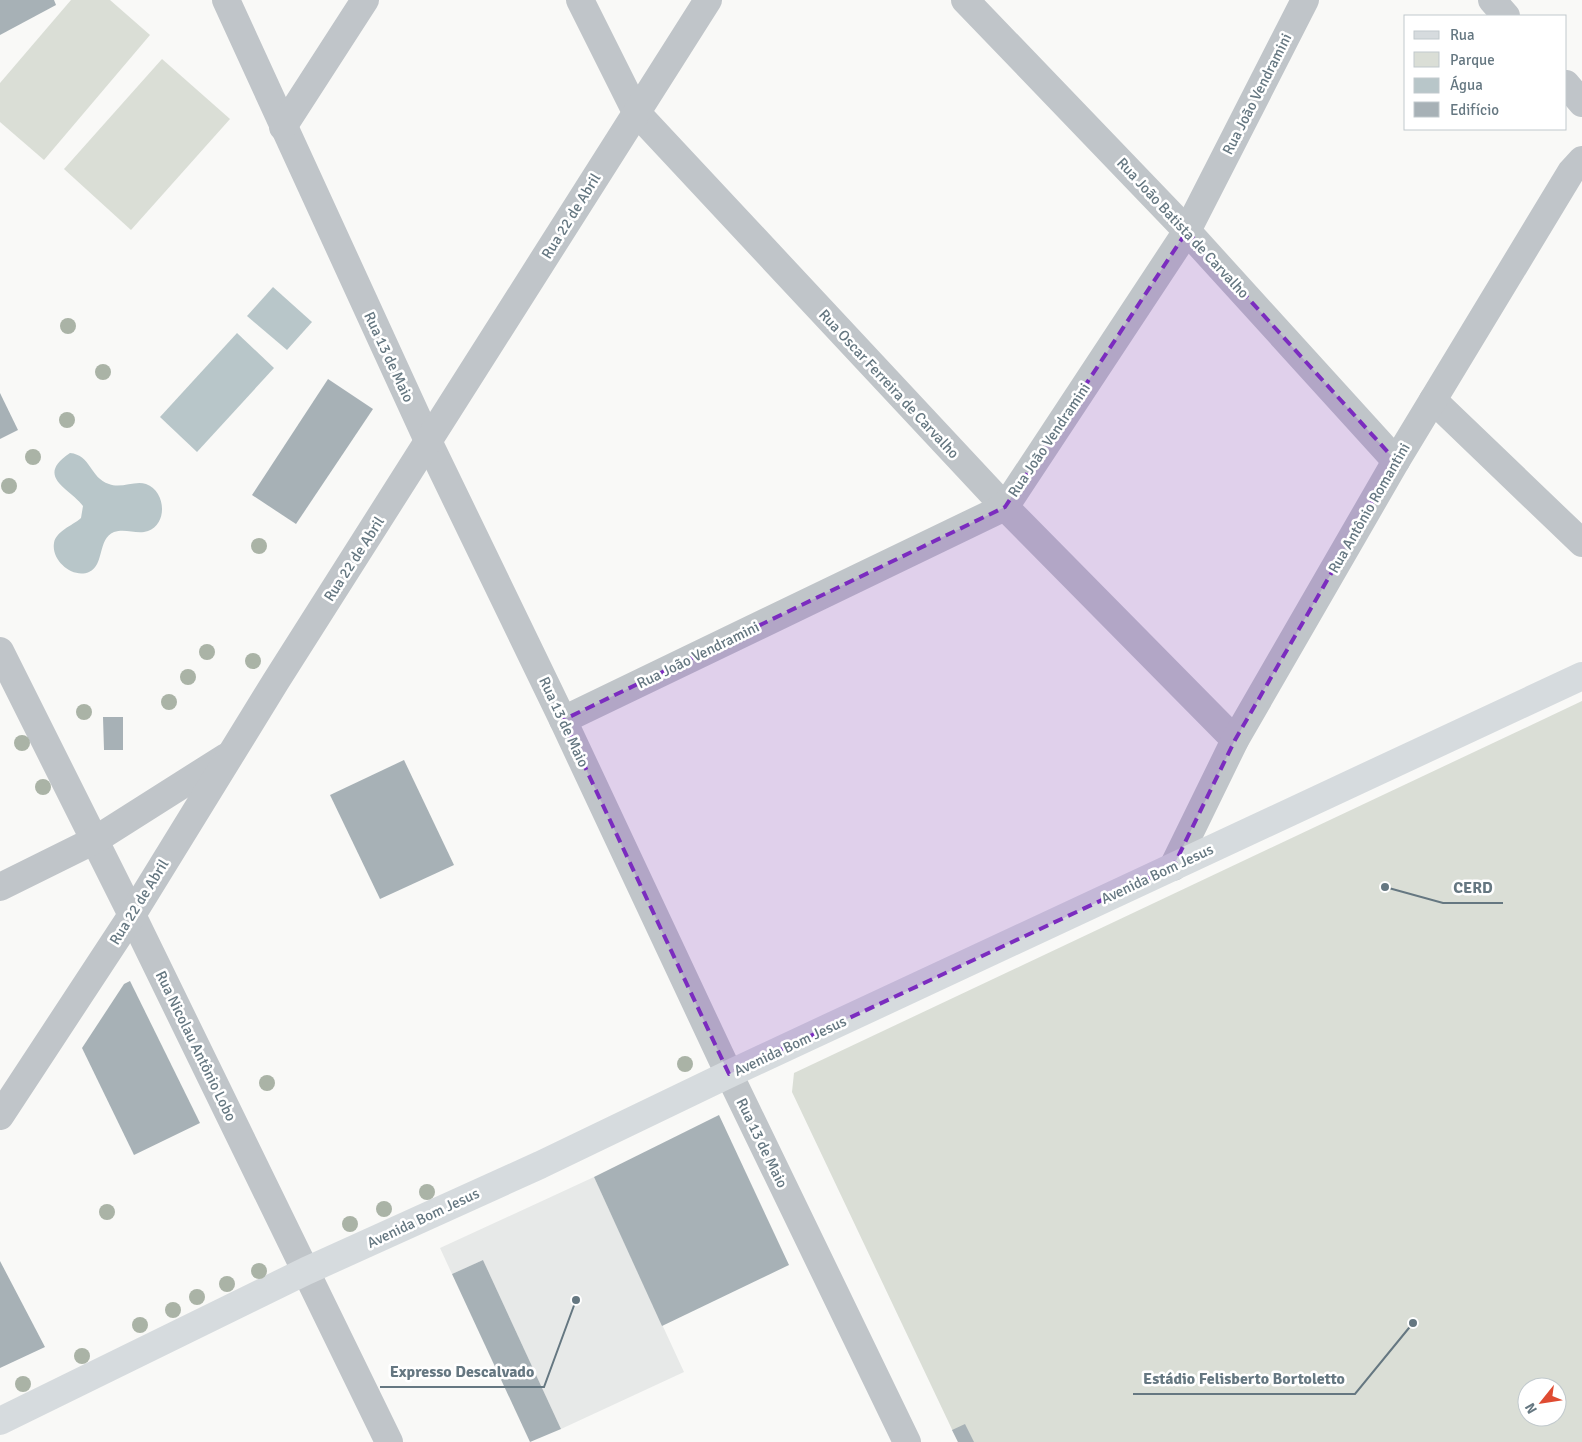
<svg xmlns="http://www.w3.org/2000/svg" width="1582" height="1442" font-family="Signika,sans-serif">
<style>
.built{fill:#e7e9e8}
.green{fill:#daded6;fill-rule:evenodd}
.water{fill:#b8c6c9}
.building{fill:#a7b1b6}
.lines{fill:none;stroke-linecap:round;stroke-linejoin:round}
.street{stroke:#c0c5c9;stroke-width:28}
.secondary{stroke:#d6dbde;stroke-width:28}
.tree{fill:#aab3a6}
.marked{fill:#7b2cbf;fill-opacity:0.2;stroke:#7b2cbf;stroke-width:4;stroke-dasharray:10 6;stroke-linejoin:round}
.labels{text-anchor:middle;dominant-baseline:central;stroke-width:5;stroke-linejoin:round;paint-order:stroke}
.street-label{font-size:15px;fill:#657781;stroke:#fff}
.leader{fill:none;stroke:#657781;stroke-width:2}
.callout-dot{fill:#657781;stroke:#fff;stroke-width:2}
.callout-label{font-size:16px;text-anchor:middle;font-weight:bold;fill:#657781;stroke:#fff;stroke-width:5;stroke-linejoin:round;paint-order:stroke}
</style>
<rect width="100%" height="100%" fill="#f9f9f7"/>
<!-- built -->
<polygon class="built" points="594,1177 684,1372 561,1429 483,1260 452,1274 440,1248"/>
<!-- green -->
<g class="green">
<polygon points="71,0 110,0 150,35 44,160 0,122 0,83"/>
<polygon points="162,59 230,119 131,230 64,169"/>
<path d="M1582,701V1442H958L792,1092L794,1073ZM1527,1387H1557V1417H1527Z"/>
</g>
<!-- water -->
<g class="water">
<polygon points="273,287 312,322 287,350 247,316"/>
<polygon points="237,333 274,368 197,452 160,417"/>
<path d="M70,453C91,455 90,478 109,484C121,489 135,480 146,484C166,491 168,524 148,531C137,535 126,528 114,532C97,539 105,565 89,572C73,579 51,561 54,543C56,531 72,526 81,518L83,506C70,488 34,477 70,453Z"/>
</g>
<!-- building -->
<g class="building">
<polygon points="0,0 54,0 56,5 0,35"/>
<polygon points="328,379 373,409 296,524 252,495"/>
<polygon points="0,393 18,430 0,439"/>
<polygon points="103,717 123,717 123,750 104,750"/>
<polygon points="404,760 454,865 380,899 330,795"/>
<polygon points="130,981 200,1123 134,1155 82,1048 124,984"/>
<polygon points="719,1115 789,1265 662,1326 594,1177"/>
<polygon points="483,1260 561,1429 530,1442 452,1274"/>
<polygon points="0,1261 45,1347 0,1368"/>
<polygon points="965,1424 974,1442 958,1442 952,1430"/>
</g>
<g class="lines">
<!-- street -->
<g class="street">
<polyline points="226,0 429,443 563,720 729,1074 907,1442"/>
<polyline points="580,0 636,112 1005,507 1235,740"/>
<polyline points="965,0 1187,231 1396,461"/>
<polyline points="1492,0 1506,16"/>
<polyline points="1566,84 1582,103"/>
<polyline points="283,127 365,0"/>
<polyline points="1433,400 1582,543"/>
<polyline points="0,651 132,915 389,1442"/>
<polyline points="563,720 1005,507 1187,231 1305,0"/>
<polyline points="1173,867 1235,740 1396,461 1571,172 1582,160"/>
<polyline points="0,887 95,840 226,757"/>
<polyline points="0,1116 132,915 276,681 708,0"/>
</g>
<!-- secondary -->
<polyline class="secondary" points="0,1421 306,1271 540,1165 729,1074 1582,676"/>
</g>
<!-- trees -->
<g class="tree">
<circle cx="68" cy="326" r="8"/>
<circle cx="103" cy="372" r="8"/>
<circle cx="67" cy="420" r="8"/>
<circle cx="33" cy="457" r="8"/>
<circle cx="9" cy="486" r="8"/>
<circle cx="259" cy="546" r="8"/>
<circle cx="207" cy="652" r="8"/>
<circle cx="253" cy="661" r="8"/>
<circle cx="188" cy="677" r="8"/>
<circle cx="169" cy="702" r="8"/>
<circle cx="84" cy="712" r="8"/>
<circle cx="22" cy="743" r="8"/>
<circle cx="43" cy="787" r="8"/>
<circle cx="685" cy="1064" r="8"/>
<circle cx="267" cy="1083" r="8"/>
<circle cx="427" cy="1192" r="8"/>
<circle cx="384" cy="1209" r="8"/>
<circle cx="107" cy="1212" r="8"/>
<circle cx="350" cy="1224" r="8"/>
<circle cx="259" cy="1271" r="8"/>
<circle cx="227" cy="1284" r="8"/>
<circle cx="197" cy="1297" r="8"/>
<circle cx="173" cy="1310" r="8"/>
<circle cx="140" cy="1325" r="8"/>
<circle cx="82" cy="1356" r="8"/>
<circle cx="23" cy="1384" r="8"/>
</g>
<!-- marked area -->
<path class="marked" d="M1187,231L1396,461L1235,740L1173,867L729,1074L563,720L1005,507Z"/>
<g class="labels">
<!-- street labels -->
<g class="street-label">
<text transform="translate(1257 94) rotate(-63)">Rua João Vendramini</text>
<text transform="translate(571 216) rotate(-58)">Rua 22 de Abril</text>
<text transform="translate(1183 228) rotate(47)">Rua João Batista de Carvalho</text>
<text transform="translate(389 357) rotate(65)">Rua 13 de Maio</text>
<text transform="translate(889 384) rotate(47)">Rua Oscar Ferreira de Carvalho</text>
<text transform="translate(1049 440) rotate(-56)">Rua João Vendramini</text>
<text transform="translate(1369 508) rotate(-60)">Rua Antônio Romantini</text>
<text transform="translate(354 559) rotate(-57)">Rua 22 de Abril</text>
<text transform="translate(698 655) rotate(-26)">Rua João Vendramini</text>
<text transform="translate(564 722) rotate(65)">Rua 13 de Maio</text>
<text transform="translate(1157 874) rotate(-25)">Avenida Bom Jesus</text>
<text transform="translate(139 902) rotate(-58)">Rua 22 de Abril</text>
<text transform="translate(196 1046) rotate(64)">Rua Nicolau Antônio Lobo</text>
<text transform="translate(790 1046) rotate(-25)">Avenida Bom Jesus</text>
<text transform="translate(762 1143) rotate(64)">Rua 13 de Maio</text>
<text transform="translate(423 1218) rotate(-25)">Avenida Bom Jesus</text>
</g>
</g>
<!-- callouts -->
<path class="leader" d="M1385 887L1443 903H1503M576 1300L544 1387H380M1413 1323L1355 1394H1133"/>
<g class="callout-dot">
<circle cx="1385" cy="887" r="5"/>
<circle cx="576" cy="1300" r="5"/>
<circle cx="1413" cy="1323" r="5"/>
</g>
<g class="callout-label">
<text x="1473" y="893">CERD</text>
<text x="462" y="1377">Expresso Descalvado</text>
<text x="1244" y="1384">Estádio Felisberto Bortoletto</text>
</g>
<!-- legend -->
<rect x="1404" y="15" width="162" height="115" fill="#ffffff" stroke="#c1c9cd"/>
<rect x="1414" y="31" width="25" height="8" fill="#d6dbde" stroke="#c1c9cd"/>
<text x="1450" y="40" font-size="15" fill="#657781">Rua</text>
<rect x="1414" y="52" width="25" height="15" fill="#daded6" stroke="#c1c9cd"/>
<text x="1450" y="65" font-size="15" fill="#657781">Parque</text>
<rect x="1414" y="78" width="25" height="15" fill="#b8c6c9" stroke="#c1c9cd"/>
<text x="1450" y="90" font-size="15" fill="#657781">Água</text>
<rect x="1414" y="102" width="25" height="15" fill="#a7b1b6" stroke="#c1c9cd"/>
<text x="1450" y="115" font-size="15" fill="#657781">Edifício</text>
<!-- north arrow -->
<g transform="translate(1542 1402) rotate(240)"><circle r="24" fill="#ffffff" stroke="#c1c9cd"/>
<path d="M0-4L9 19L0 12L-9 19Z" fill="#df4b32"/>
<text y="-8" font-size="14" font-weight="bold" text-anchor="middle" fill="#657781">N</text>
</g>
</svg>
